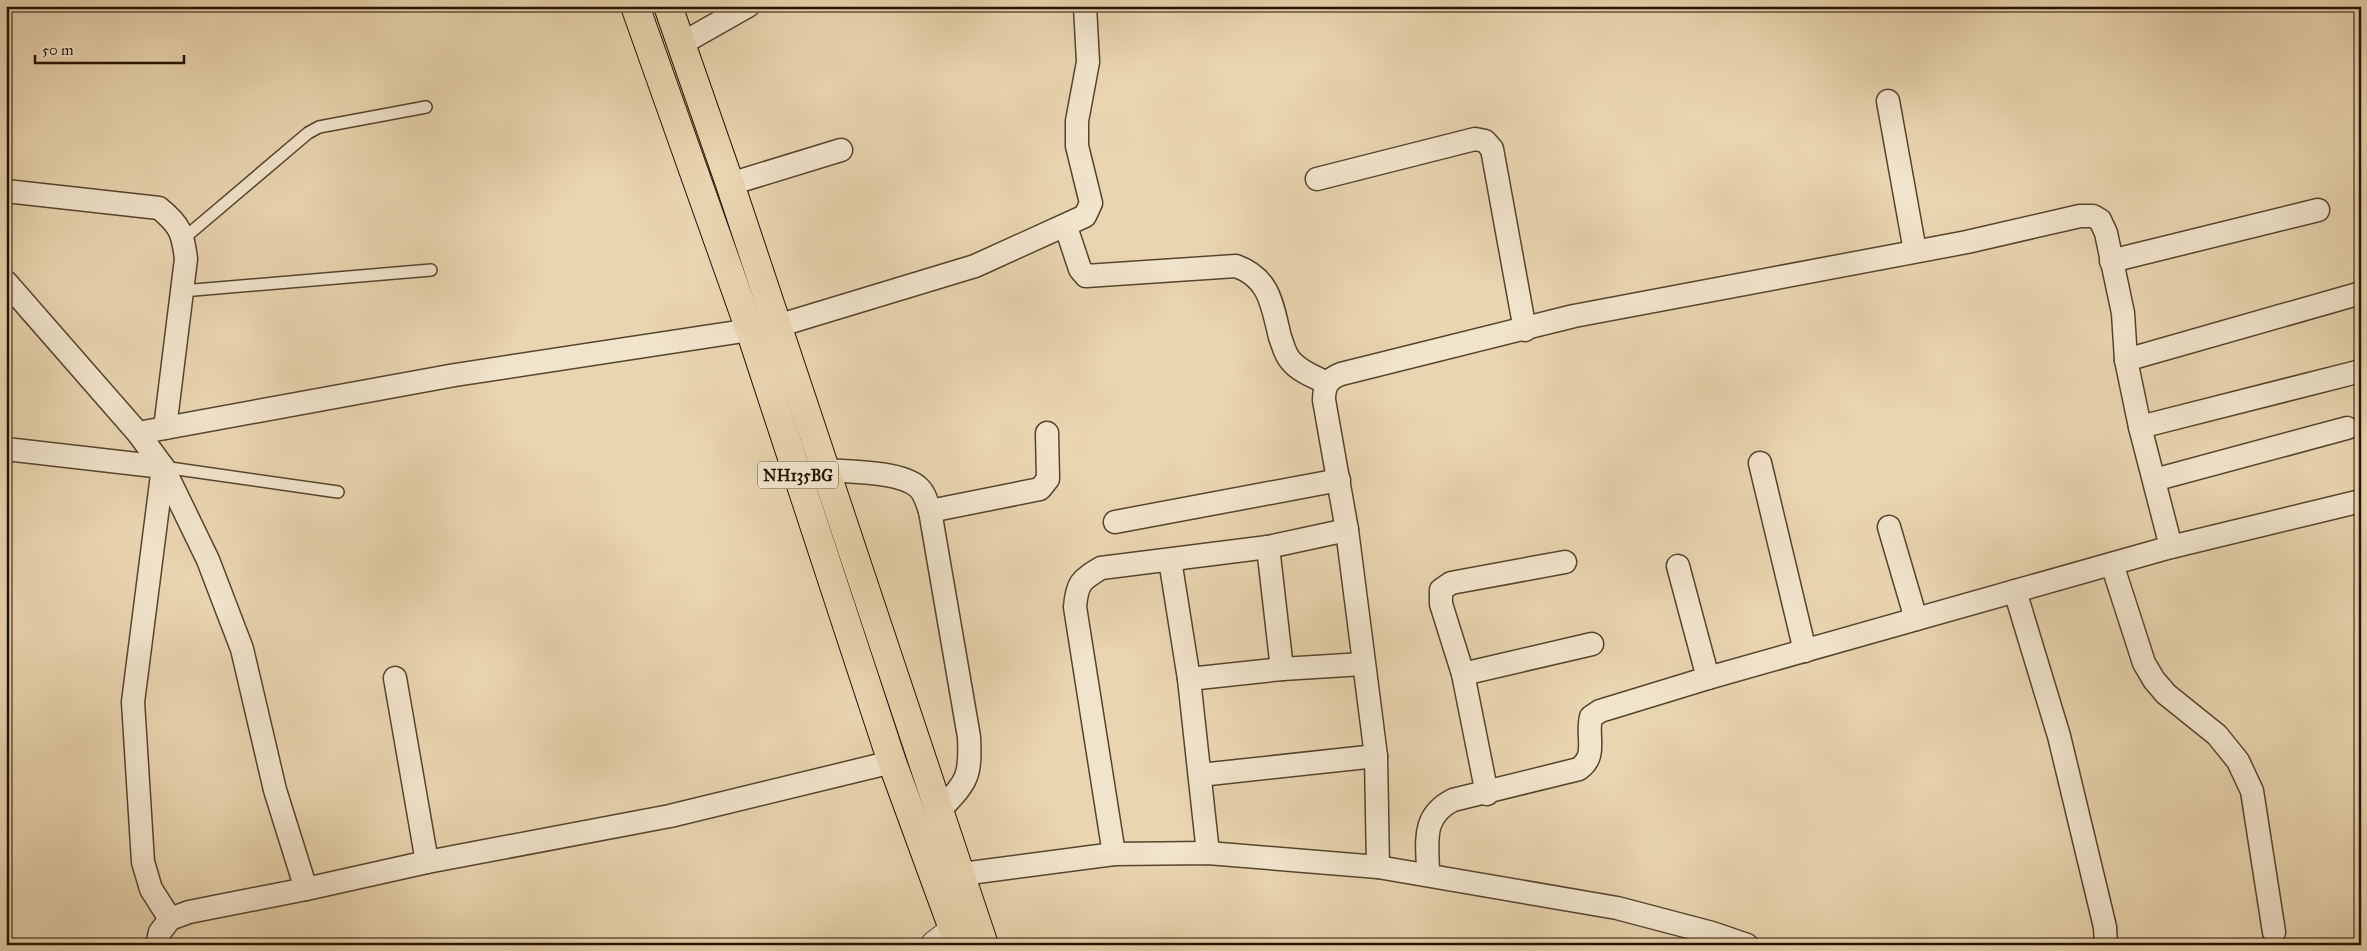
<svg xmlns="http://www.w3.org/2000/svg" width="2367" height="951" font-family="'IM FELL Great Primer',serif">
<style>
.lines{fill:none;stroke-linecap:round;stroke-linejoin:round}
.service-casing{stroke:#56442d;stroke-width:14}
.minor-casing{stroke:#56442d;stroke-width:25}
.tertiary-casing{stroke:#56442d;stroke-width:30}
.trunk-casing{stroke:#251301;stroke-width:30}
.service{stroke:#f1e4cc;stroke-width:11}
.minor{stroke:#f1e4cc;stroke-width:22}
.tertiary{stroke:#f1e4cc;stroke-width:28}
.trunk{stroke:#e9d5b0;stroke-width:28}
.labels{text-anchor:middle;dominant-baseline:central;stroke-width:4.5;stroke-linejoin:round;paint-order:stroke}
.shield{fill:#f1e4cc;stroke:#62523e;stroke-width:1}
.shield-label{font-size:16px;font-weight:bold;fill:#251301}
</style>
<rect width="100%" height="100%" fill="#e9d5b0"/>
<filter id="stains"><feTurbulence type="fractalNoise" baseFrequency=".004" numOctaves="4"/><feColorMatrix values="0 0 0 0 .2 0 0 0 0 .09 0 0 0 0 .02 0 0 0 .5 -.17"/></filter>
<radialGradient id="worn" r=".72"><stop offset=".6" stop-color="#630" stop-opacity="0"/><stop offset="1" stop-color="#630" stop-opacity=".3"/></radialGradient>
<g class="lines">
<!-- service casing -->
<g class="service-casing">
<g id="service">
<polyline points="183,239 308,133 319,127 426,107"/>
<polyline points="182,291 431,270"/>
<polyline points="163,467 338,492"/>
</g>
</g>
<!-- minor casing -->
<g class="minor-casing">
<g id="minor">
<polyline points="681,44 748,6"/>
<polyline points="1888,101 1915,251"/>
<polyline points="1317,179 1475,139 1485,141 1492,149 1525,330"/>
<polyline points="730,184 841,150"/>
<path d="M6,191L159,208C180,225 183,233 186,259L165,428"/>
<path d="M1066,227L1080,269L1086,276L1236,266C1270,278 1272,305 1280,337C1283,345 1285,355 1291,361C1300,372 1315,377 1327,383"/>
<polyline points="2111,261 2318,210"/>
<polyline points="6,282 138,433 163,467 208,560 242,649 275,790 306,889 427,862 670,816 892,762"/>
<polyline points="777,326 975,266 1085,216 1091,203 1077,146 1077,121 1088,62 1085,6"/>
<polyline points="2126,360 2361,293"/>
<polyline points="2140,427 2361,371"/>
<polyline points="138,433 455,375 750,330"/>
<polyline points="6,449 163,467 133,702 143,862 151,889 170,919"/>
<polyline points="1760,463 1805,651"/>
<path d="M826,470C850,472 900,471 918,487C925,493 927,503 930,511L969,737C971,778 967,781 940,810"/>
<polyline points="2154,480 2347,428"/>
<polyline points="930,511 1040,489 1048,479 1047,433"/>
<polyline points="1115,522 1339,480"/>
<polyline points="1889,527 1916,619"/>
<polyline points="1268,547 1282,669"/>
<polyline points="1170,560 1189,679 1208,853"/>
<polyline points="2112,564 2144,663 2154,680 2166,694 2217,735 2238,761 2252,791 2274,932"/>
<polyline points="1678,566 1708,678"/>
<polyline points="2015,591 2059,736 2105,927 2106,945"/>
<polyline points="1463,674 1592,644"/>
<polyline points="395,678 427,862"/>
<polyline points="1189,679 1282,669 1363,664"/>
<polyline points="1200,775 1376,756"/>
<polyline points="1487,794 1463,674 1441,604 1441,590 1451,583 1565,562"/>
<path d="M1114,854L1075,607C1077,583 1081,580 1101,568L1268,547L1347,530"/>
<path d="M1378,867L1376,756L1347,530L1324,400C1324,386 1328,379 1341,374L1574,316L1967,242L2080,216H2093L2100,220L2106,233L2123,313L2126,360L2140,427L2171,547"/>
<polyline points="962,874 1114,854 1208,853 1378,867 1617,908 1712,933 1747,945"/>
<path d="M1428,875C1428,843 1420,817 1453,800L1579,769C1598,755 1586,737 1591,717L1600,711L1708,678L2171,547L2361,501"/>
<polyline points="157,945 160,932 170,919 189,912 306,889"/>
</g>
</g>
<!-- tertiary casing -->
<g class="tertiary-casing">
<polyline id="tertiary" points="935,945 973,916"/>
</g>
<!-- trunk casing -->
<g class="trunk-casing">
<g id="trunk">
<polyline points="635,6 750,330 892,762 959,945"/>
<polyline points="668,6 730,184 984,945"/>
</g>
</g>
<!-- service -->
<use href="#service" class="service"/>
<!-- minor -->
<use href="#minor" class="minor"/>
<!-- tertiary -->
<use href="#tertiary" class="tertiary"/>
<!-- trunk -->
<use href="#trunk" class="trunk"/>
</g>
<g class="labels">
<!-- shield labels -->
<rect class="shield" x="758" y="461.5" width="80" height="27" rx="4"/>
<g class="shield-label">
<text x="798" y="475">NH135BG</text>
</g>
</g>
<!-- margin -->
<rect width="2367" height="951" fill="none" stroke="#e9d5b0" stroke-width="25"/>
<rect x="8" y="8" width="2352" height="936" fill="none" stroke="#251301" stroke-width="2.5"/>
<rect x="12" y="12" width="2342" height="926" fill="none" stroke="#251301"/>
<!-- scale -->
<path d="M35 55v8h149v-8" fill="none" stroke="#251301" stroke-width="2.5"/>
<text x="42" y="55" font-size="15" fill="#251301" stroke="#f1e4cc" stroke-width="4" paint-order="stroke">50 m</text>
<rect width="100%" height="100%" filter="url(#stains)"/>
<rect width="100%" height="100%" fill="url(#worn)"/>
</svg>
